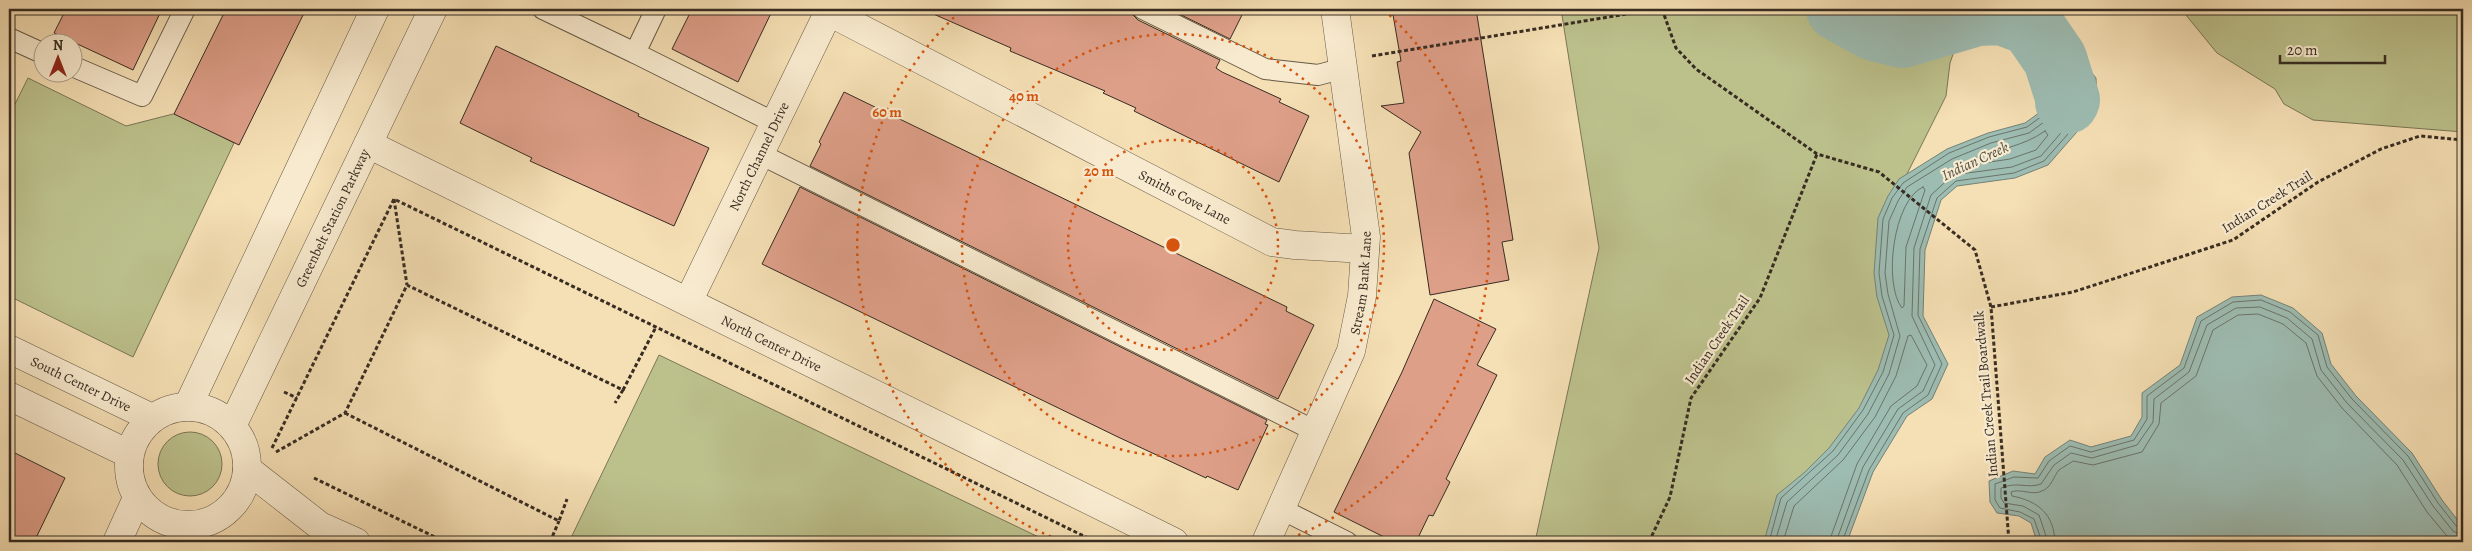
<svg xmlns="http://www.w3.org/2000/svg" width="2472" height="551" font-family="Alegreya,serif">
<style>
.green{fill:#bcc18c;stroke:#7a7657}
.water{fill:#9dbcb2;stroke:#748278}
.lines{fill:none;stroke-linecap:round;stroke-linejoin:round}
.shore{stroke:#6a746a;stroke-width:1}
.river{stroke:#9dbcb2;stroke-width:64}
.building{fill:#de9f89;stroke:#372c22}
.lane-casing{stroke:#665946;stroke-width:22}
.street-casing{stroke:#665946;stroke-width:29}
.path{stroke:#372c22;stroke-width:3;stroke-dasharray:4 2.5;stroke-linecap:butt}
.lane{stroke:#f8eace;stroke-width:20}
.street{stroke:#f8eace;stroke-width:28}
.ring{fill:none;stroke:#d6540e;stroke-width:2.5;stroke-dasharray:2.5 5}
.labels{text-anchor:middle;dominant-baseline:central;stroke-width:4.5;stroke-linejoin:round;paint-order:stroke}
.street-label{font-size:14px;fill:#372c22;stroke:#f8eace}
.water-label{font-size:15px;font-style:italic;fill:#505046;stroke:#f8eace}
.centre{fill:#d6540e;stroke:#f8eace;stroke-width:2.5}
.ring-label{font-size:15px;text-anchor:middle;font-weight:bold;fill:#d6540e;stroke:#f8eace;stroke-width:4.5;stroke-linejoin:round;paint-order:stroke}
</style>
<rect width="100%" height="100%" fill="#f5dfb4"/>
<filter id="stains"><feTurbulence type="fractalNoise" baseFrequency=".004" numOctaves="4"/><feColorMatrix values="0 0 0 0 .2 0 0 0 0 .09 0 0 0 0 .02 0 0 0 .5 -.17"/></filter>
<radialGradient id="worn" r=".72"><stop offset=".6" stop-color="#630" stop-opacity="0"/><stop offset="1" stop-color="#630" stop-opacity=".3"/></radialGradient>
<!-- green -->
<g class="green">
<polygon points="1561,9 1969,9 1950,63 1946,96 1907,174 1897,369 1810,542 1535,542 1599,248"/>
<polygon points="2181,9 2463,9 2463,132 2313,120 2284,104 2275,89 2217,53"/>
<polygon points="28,78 126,126 177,113 234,143 133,357 9,296 9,116"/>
<polygon points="659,355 1049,542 569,542"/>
<circle cx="190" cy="464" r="32"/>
</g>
<!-- water -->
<g class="water">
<polygon points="2042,11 2096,78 2097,109 2048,165 2015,178 1957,186 1941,200 1925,250 1923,316 1948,364 1932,399 1907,416 1873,472 1847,542 1764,542 1777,495 1805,472 1829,448 1859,408 1878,370 1889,335 1877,297 1874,273 1878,218 1888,196 1899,179 1947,149 1988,133 2025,123 2050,105 2048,90 2015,43"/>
<polygon points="2261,295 2293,308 2322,333 2331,364 2356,396 2412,453 2442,500 2463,527 2463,542 2037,542 2031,523 2019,516 1997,513 1990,502 1989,481 2013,471 2035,474 2045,457 2070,440 2091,447 2131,436 2142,417 2142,393 2180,365 2197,317 2232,297"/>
</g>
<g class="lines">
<!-- shore -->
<g class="shore">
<polygon points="2041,42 2077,84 2078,101 2072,108 2069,106 2065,82 2039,46"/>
<path d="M2045,131L2048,135L2036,150L2010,159L1970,165L1968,163L1969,160C1994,150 2023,147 2045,131Z"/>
<path d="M1923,187L1925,190L1906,247L1904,306L1902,308C1883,284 1893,200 1923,187Z"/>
<polyline points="1769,542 1781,498 1833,451 1863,410 1883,372 1894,335 1882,296 1879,273 1883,219 1892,198 1903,183 1949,153 1989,137 2027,127 2053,108 2053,88 2022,44 2043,20 2090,79 2092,107 2044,161 2014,173 1956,181 1937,198 1920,249 1918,315 1942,364 1928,395 1903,413 1869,470 1842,542"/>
<path d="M1775,542L1787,502L1838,455L1868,414L1889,374L1900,336L1888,294L1885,273L1889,221L1898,201L1907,187L1952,159L1991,143L2029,133L2059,111C2068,86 2041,64 2030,44L2043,30L2084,82L2085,105L2041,156L2012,167L1953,175L1931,195L1914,248L1912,316L1935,365L1923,391L1898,409L1863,467L1836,542"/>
<polyline points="1783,542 1794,506 1843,460 1875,417 1896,376 1908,336 1911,335 1927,365 1917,386 1891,406 1857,464 1829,542"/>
<polyline points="2042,542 2034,519 2020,512 2000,508 1995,500 1995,484 2014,477 2038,478 2049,461 2070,446 2091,452 2134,440 2147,419 2147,396 2184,368 2201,321 2233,302 2261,300 2290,312 2318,335 2327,367 2352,399 2408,456 2438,503 2457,527 2463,529"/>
<path d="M2048,542L2039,515L2023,506L2004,503L2001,498V488C2018,481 2027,489 2041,484L2054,465L2071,453L2092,458L2137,445L2153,422L2154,399L2189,372L2207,325L2236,308L2260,307L2287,318L2312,339L2321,370L2347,403L2403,460L2433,506L2453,531L2463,536"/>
<path d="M2055,542C2054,514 2038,501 2012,496L2011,492C2021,488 2032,496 2042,491C2052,487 2053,477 2059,470C2063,467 2069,464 2073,461L2093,465L2142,452L2159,424L2161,403L2196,376L2213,330L2238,315L2258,314L2283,324L2306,343L2317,376L2342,408L2397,465L2427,512L2447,536L2456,542"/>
</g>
<!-- river -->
<polyline class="river" points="1838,9 1874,29 1902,36 1977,14 2002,13 2031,24 2055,59 2068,100 2067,102"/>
</g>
<!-- building -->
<g class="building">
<polygon points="66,9 162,9 133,70 54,33"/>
<polygon points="226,9 306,9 239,145 174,114"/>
<polygon points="692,9 773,9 738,82 672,49"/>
<polygon points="922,9 1131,9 1133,15 1138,20 1220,60 1216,68 1222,72 1281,99 1279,102 1309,116 1279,182 1134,111 1136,108 1103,93 1105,91 1010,51 1011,48"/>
<polygon points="1169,9 1245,9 1230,39"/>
<polygon points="1392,9 1476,9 1513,240 1502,242 1509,280 1430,295 1409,153 1421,132 1381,106 1404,103 1397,62 1401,61"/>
<polygon points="496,46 639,114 638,116 709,148 674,226 530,161 532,158 460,123"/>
<polygon points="844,92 1287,307 1286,311 1314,325 1278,399 810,166 821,144 819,142"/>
<polygon points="800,187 1267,420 1265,424 1268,425 1238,490 1207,476 1206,478 1118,437 762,264"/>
<polygon points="1434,299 1496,329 1477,365 1497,375 1446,479 1450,482 1433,516 1429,515 1416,542 1394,542 1334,512 1402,372"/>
<polygon points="9,450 65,478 34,542 9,542"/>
</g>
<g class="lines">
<!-- lane casing -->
<g class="lane-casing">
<g id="lane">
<polyline points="543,9 635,53"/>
<polyline points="656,9 635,53 775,123"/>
<polyline points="1143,9 1265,69 1318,75 1344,68"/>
<polyline points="9,38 42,53"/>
<polyline points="72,66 142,96 185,9"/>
<polyline points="760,154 1315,431"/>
<polyline points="1281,509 1347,542"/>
</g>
</g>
<!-- street casing -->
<g class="street-casing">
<g id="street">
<path id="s1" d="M829,12L1272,242L1295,245L1365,249"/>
<path id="s2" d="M368,144L1174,542"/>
<path id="s3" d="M688,302L830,9"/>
<path id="s4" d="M9,349L152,418"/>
<polyline points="9,396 129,454"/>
<polyline points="188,406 375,9"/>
<circle cx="188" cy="466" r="59"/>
<path id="s5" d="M232,426L433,9"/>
<polyline points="247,469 320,526 356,542"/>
<polyline points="117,542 137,498"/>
<path id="s6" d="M1266,542L1351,351L1362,296L1366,237L1335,9"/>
</g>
</g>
<!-- path -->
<g class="path">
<polyline points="1662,9 1676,48 1696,69 1817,154 1879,172 1975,250 1991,307 2009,542"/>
<polyline points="1372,56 1657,9"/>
<polyline points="394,199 407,285"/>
<polyline points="1991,307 2073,292 2233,240 2318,182 2381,149 2420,136 2463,140"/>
<polyline points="623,390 656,327"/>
<polyline points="284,392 297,398"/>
<polyline points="345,413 559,521 567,499"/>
<polyline points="272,448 394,199 1096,542"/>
<polyline points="276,452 345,413 407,285 623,390 615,403"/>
<polyline points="314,478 445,542"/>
<polyline points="550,542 559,521"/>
<polyline points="1649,542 1670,497 1691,398 1760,298 1817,154"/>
</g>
<!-- lane -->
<use href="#lane" class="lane"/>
<!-- street -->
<use href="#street" class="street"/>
</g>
<!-- distance rings -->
<g class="ring">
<circle cx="1173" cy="245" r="105"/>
<circle cx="1173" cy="245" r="211"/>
<path d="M1065 542A316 316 0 0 1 962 10M1384 10A316 316 0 0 1 1281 542"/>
</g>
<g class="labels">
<!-- street labels -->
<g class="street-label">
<text stroke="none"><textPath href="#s3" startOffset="162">North Channel Drive</textPath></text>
<text stroke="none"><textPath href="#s1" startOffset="401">Smiths Cove Lane</textPath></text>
<text transform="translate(2267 202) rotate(-32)">Indian Creek Trail</text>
<text stroke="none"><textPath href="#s5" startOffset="231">Greenbelt Station Parkway</textPath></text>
<text stroke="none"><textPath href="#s6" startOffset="278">Stream Bank Lane</textPath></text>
<text transform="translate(1717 340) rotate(-56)">Indian Creek Trail</text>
<text stroke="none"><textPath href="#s2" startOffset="450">North Center Drive</textPath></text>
<text stroke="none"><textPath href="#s4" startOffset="80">South Center Drive</textPath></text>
<text transform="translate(1986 394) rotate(-95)">Indian Creek Trail Boardwalk</text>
</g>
<!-- water labels -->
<g class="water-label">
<text transform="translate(1975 161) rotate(-25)">Indian Creek</text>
</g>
</g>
<circle cx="1173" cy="245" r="8" class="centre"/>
<g class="ring-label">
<text x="1024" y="101">40 m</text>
<text x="887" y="117">60 m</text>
<text x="1099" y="176">20 m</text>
</g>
<!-- margin -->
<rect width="2472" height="551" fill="none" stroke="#f5dfb4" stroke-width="30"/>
<rect x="10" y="10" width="2452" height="531" fill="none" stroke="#372c22" stroke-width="2.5"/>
<rect x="15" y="15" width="2442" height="521" fill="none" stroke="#372c22"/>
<!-- north arrow -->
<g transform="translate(58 58)"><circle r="24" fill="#f8eace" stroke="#ab9e89"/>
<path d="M0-4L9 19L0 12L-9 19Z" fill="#8f2418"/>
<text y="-8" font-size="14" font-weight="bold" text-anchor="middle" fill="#372c22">N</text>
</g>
<!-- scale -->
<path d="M2280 55v8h105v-8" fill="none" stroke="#372c22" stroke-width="2.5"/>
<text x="2287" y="55" font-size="15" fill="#372c22" stroke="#f8eace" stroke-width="4" paint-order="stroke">20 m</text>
<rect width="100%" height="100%" filter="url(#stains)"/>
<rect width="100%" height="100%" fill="url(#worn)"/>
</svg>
